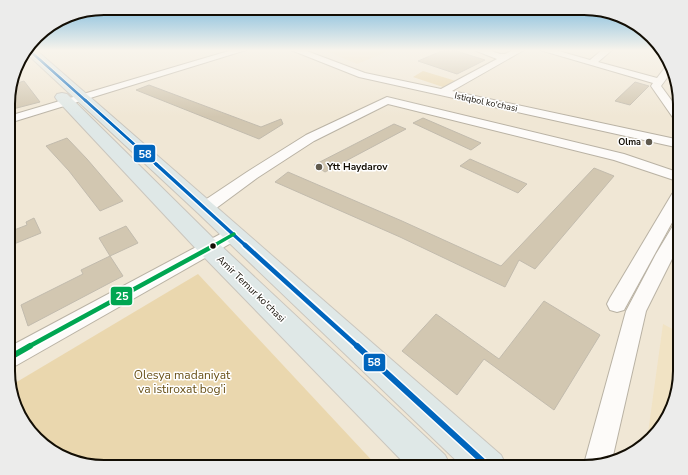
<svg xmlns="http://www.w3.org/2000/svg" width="688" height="475" font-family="'Nunito Sans',sans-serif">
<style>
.built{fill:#f1e3c4}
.green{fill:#ead7ae}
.building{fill:#d2c7b1;stroke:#c2bbad}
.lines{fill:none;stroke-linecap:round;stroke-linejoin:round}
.minor-casing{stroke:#b9b2a4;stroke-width:2}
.major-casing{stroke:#cac6be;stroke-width:2}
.minor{fill:#fdfbf9;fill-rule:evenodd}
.major{fill:#dfe8e7;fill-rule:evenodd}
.bus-1-far4-casing{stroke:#fff;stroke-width:4}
.bus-1-far3-casing{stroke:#fff;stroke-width:5}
.bus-1-far2-casing{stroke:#fff;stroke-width:6}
.bus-1-far1-casing{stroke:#fff;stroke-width:8}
.bus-1-casing{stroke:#fff;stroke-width:9}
.bus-2-far2-casing{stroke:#fff;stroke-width:6}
.bus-2-far1-casing{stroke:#fff;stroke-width:8}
.bus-2-casing{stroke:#fff;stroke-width:9}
.bus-1-far4{stroke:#0065bd;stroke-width:2.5}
.bus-1-far3{stroke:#0065bd;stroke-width:3}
.bus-1-far2{stroke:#0065bd;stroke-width:3.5}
.bus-1-far1{stroke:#0065bd;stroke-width:4.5}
.bus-1{stroke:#0065bd;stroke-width:6}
.bus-2-far2{stroke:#00a651;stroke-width:3.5}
.bus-2-far1{stroke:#00a651;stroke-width:4.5}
.bus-2{stroke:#00a651;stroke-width:6}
.poi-dot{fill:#605a4d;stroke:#fff;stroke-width:1.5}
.bus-dot{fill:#130e04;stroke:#fff;stroke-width:1.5}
.labels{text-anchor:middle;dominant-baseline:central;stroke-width:3;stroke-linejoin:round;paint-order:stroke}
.far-street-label{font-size:9px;fill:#130e04;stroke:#fff}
.far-poi-label{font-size:9px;font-weight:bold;fill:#130e04;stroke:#fff;text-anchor:end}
.poi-label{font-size:10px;font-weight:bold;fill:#130e04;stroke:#fff;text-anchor:start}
.street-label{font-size:10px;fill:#130e04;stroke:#fff}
.near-park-label{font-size:12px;fill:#695118;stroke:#fff}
.rim{fill:none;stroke:#130e04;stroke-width:2}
.line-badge{stroke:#fff;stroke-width:1.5}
.badge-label{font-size:11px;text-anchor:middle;font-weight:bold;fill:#fff}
</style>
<rect width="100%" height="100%" fill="#f0e7d5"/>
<!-- built -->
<g class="built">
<polygon points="324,50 391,50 357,64"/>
<polygon points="663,324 680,333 680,377 660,429 647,440"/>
</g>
<!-- green -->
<g class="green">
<polygon points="423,71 456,81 446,88 413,77"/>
<polygon points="198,274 378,467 98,467 46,447 21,419 10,386"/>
</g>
<!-- building -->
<g class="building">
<polygon points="444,50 453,50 485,60 457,74 418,61"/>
<polygon points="24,81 40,102 9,110 9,91 11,85"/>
<polygon points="635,82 649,86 630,105 615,101"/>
<polygon points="149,85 261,127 281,119 283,124 259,139 136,90"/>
<polygon points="423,118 481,143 471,150 413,123"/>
<polygon points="394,124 406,129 325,172 314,165"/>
<polygon points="67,138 87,159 123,201 100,211 69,171 46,146"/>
<polygon points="470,159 527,184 518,193 460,166"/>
<polygon points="594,168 614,176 535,269 519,260 505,287 400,237 275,182 288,172 402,221 501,266"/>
<polygon points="34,218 41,233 9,246 9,232 27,225 26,222"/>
<polygon points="126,226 138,243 110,256 99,238"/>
<polygon points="110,256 123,276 28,326 21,305 83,274 81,270"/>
<polygon points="544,301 600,335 554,410 484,359 457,395 402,351 436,314 499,359"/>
</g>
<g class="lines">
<!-- minor casing -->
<g class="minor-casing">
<g id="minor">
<polygon points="232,50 246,50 9,123 9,116"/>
<polygon points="291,50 304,50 365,73 441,89 497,59 474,50 488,50 500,54 505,54 513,50 524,50 452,91 680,140 680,148 359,77"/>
<polygon points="540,50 555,50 590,60 602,50 612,50 598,62 657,78 667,65 670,64 672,71 661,86 680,112 680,123 676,122 651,86 653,83"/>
<polygon points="387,97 624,154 680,173 680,182 614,160 388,104 314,141 257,178 211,212 205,213 199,212 197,208 199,204 247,172 306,135"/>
<polygon points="680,189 680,208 624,310 617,312 610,310 607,304 610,298 672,194 675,191"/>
<polygon points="680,222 680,243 646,311 612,460 586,467 584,464 626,311 656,254 674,224"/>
<polygon points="234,228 240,230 242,234 240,238 17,365 9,368 9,347 228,230"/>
</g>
</g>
<!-- major casing -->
<g class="major-casing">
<g id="major">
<polygon points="26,50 36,50 501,455 507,467 463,467 198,213 25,52"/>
<polygon points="62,93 67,94 217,242 445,455 451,467 408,467 201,254 57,100 55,97 57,94"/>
</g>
</g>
<!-- minor -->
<use href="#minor" class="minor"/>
<!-- major -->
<use href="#major" class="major"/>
<!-- bus-1-far4 casing -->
<g class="bus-1-far4-casing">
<polyline id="bus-1-far4" points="29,50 86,101"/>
</g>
<!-- bus-1-far3 casing -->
<g class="bus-1-far3-casing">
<polyline id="bus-1-far3" points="85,100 157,165"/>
</g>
<!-- bus-1-far2 casing -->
<g class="bus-1-far2-casing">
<polyline id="bus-1-far2" points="156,164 246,246"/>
</g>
<!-- bus-1-far1 casing -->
<g class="bus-1-far1-casing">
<polyline id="bus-1-far1" points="245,245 358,347"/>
</g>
<!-- bus-1 casing -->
<g class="bus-1-casing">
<polyline id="bus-1" points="357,346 489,467"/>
</g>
<!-- bus-2-far2 casing -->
<g class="bus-2-far2-casing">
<polyline id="bus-2-far2" points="213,246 234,234"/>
</g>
<!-- bus-2-far1 casing -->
<g class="bus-2-far1-casing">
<polyline id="bus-2-far1" points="28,347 215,245"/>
</g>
<!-- bus-2 casing -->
<g class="bus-2-casing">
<polyline id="bus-2" points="9,358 30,346"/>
</g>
<!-- bus-1-far4 -->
<use href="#bus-1-far4" class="bus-1-far4"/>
<!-- bus-1-far3 -->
<use href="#bus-1-far3" class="bus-1-far3"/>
<!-- bus-1-far2 -->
<use href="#bus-1-far2" class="bus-1-far2"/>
<!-- bus-1-far1 -->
<use href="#bus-1-far1" class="bus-1-far1"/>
<!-- bus-1 -->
<use href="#bus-1" class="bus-1"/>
<!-- bus-2-far2 -->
<use href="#bus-2-far2" class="bus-2-far2"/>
<!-- bus-2-far1 -->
<use href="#bus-2-far1" class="bus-2-far1"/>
<!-- bus-2 -->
<use href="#bus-2" class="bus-2"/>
</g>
<!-- sky -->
<linearGradient id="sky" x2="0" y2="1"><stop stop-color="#7bb9dc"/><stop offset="0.43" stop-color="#f8f4ec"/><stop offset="1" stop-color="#f8f4ec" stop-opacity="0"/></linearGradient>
<rect width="688" height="117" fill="url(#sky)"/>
<!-- markers -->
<g class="poi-dot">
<circle cx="649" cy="142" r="4"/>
<circle cx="319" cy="167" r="4"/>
</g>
<circle class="bus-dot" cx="213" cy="246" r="3.5"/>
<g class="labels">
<!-- far-street labels -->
<g class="far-street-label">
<text transform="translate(486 102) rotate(12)">Istiqbol ko'chasi</text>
</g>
<!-- far-poi labels -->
<g class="far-poi-label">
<text x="641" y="142">Olma</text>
</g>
<!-- poi labels -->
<g class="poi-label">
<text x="327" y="167">Ytt Haydarov</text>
</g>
<!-- street labels -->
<g class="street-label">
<text transform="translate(251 289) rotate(44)">Amir Temur ko'chasi</text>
</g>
<!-- near-park labels -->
<g class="near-park-label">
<text x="182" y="375">Olesya madaniyat<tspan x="182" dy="14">va istiroxat bog'i</tspan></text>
</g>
</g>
<!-- crop -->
<path d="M0 0H688V475H0ZM104 15H584A89 89 0 0 1 673 104V371A89 89 0 0 1 584 460H104A89 89 0 0 1 15 371V104A89 89 0 0 1 104 15Z" fill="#ececeb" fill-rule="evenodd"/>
<path class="rim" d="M104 15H584A89 89 0 0 1 673 104V371A89 89 0 0 1 584 460H104A89 89 0 0 1 15 371V104A89 89 0 0 1 104 15Z"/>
<g class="line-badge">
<rect x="133" y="144" width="23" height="19" rx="4" fill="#0065bd"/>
<rect x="110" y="286" width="23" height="20" rx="4" fill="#00a651"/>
<rect x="363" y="353" width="23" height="19" rx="4" fill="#0065bd"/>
</g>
<g class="badge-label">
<text x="145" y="158">58</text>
<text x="122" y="300">25</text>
<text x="374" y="366">58</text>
</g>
</svg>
